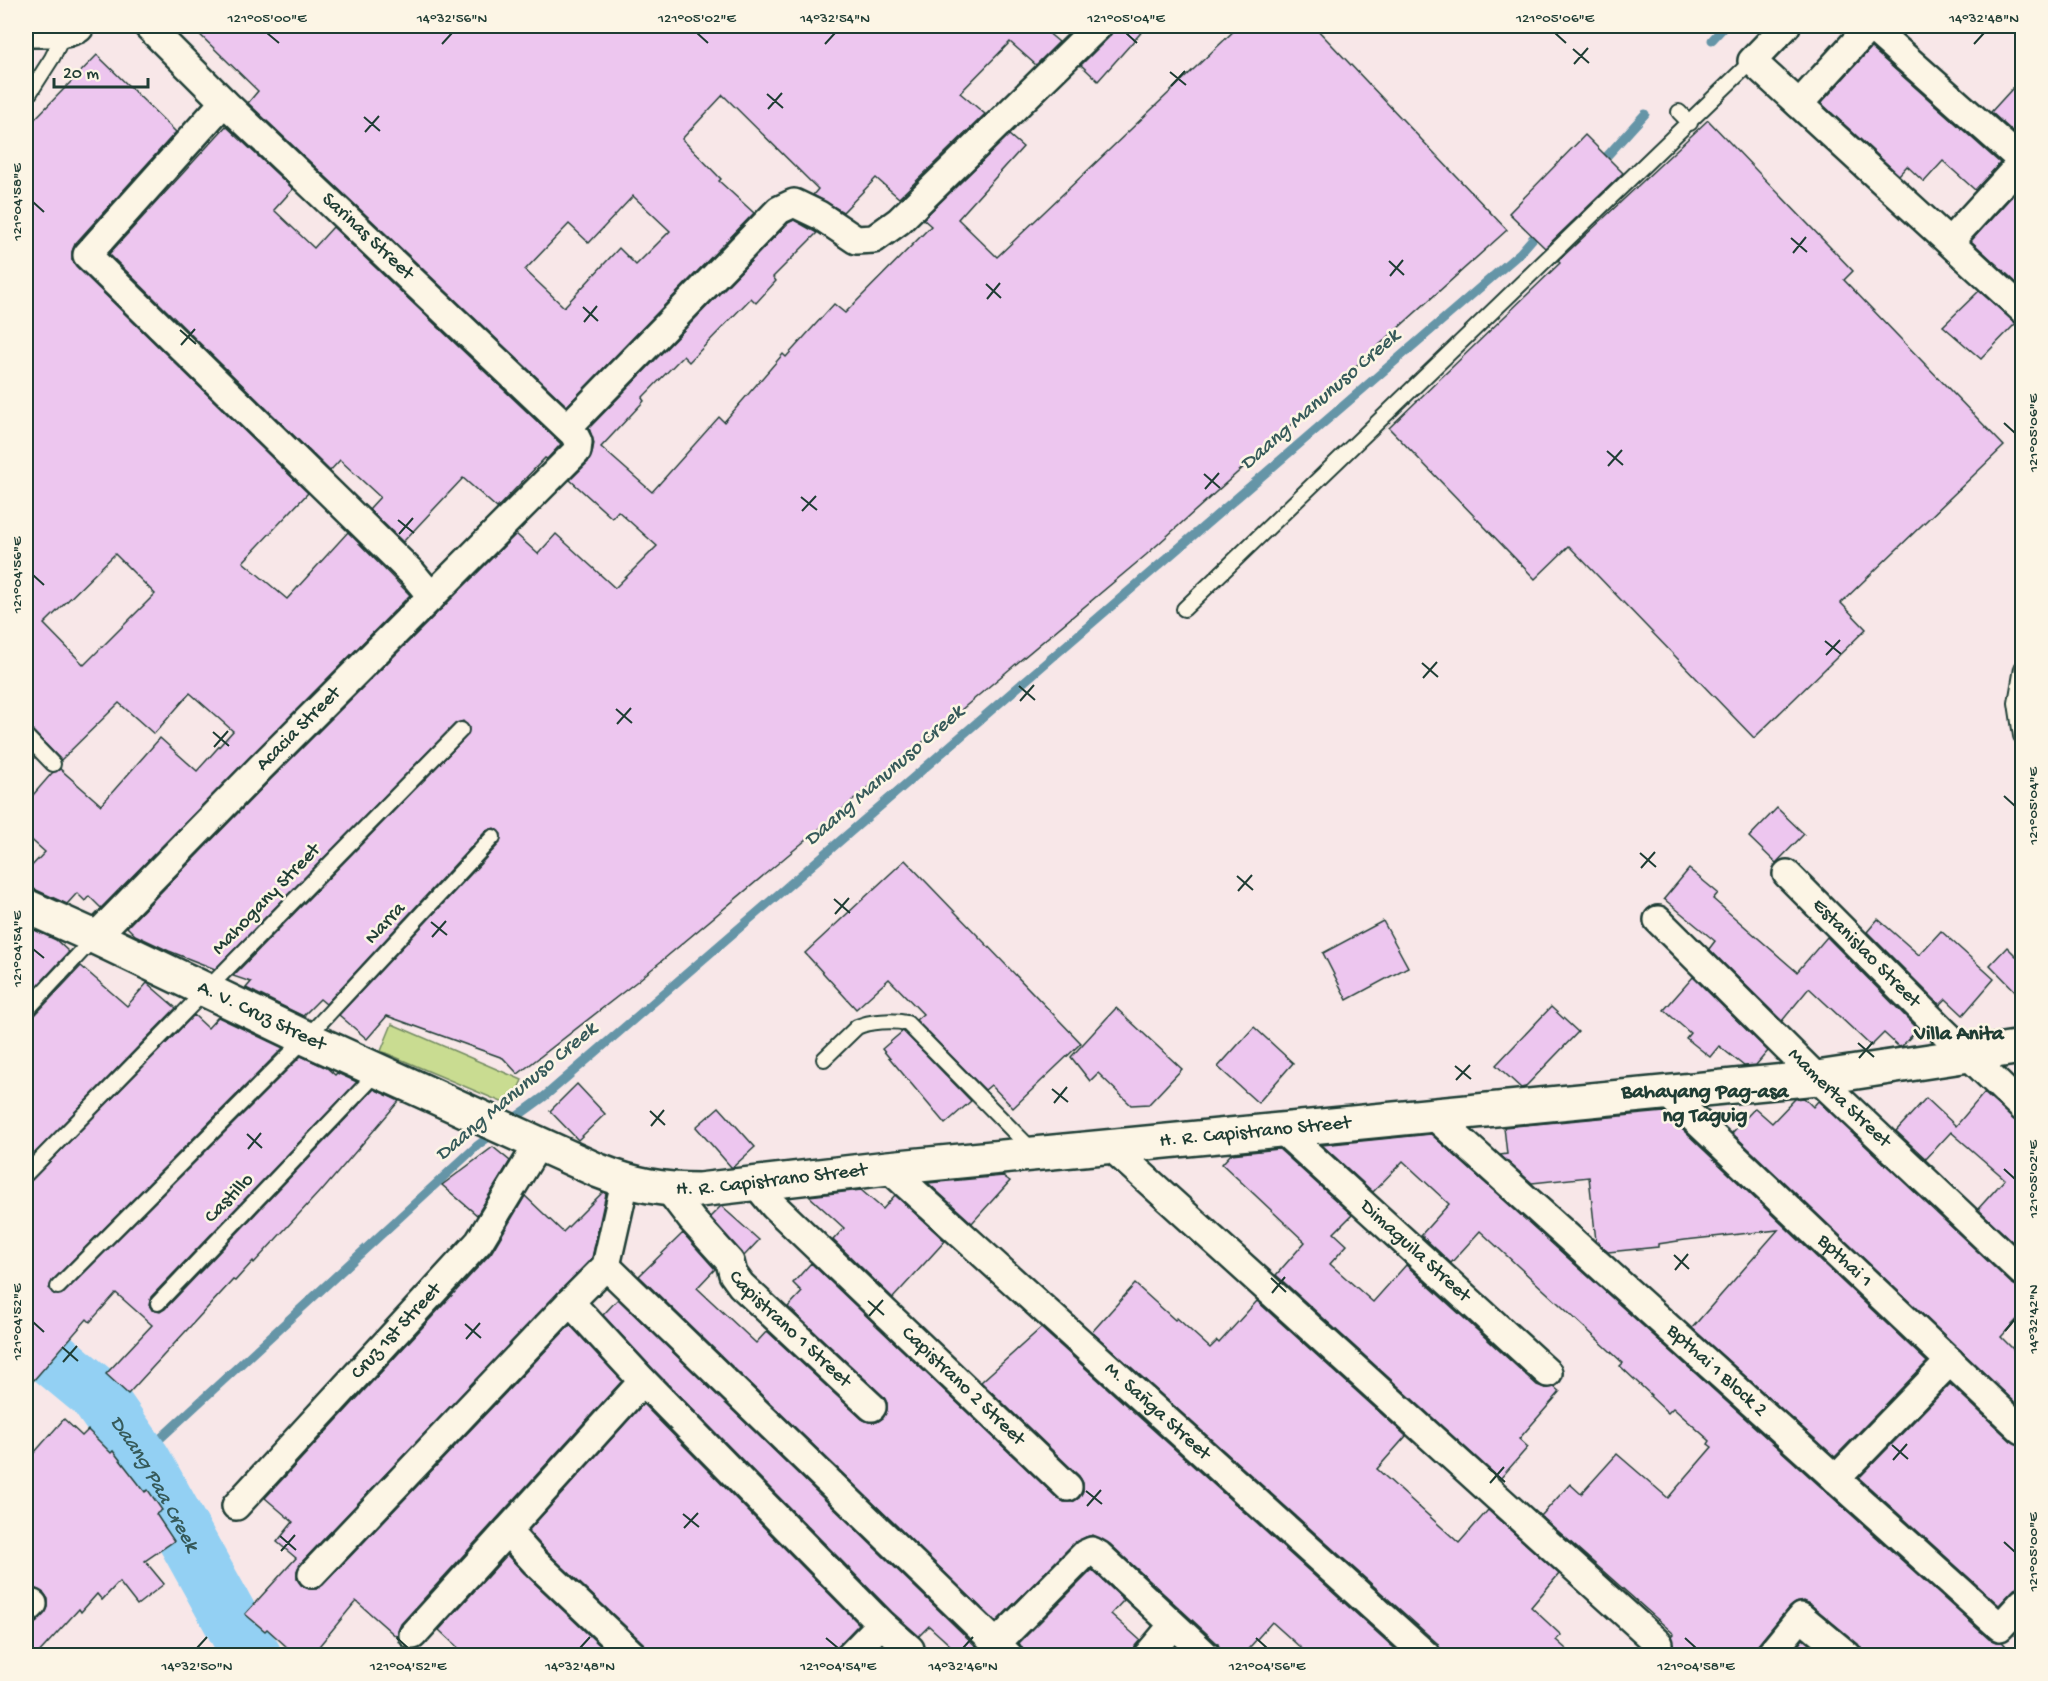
<svg xmlns="http://www.w3.org/2000/svg" width="2048" height="1681" font-family="'Gochi Hand',sans-serif">
<style>
.green{fill:#c9dc91;stroke:#748c62;stroke-width:1.5}
.lines{fill:none;stroke-linecap:round;stroke-linejoin:round}
.stream{stroke:#6595a7;stroke-width:9}
.river{stroke:#93d0f3;stroke-width:57}
.building{fill:#edc6ef;stroke:#1f3d34;stroke-width:1.5;fill-rule:evenodd}
.lane-casing{stroke:#1f3d34;stroke-width:18}
.street-casing{stroke:#1f3d34;stroke-width:32}
.secondary-casing{stroke:#1f3d34;stroke-width:38}
.lane{stroke:#fcf5e5;stroke-width:14}
.street{stroke:#fcf5e5;stroke-width:27}
.secondary{stroke:#fcf5e5;stroke-width:33}
.ticks{fill:none;stroke:#1f3d34;stroke-width:2}
.labels{text-anchor:middle;dominant-baseline:central;stroke-width:5;stroke-linejoin:round;paint-order:stroke}
.street-label{font-size:20px;fill:#1f3d34;stroke:#fcf5e5}
.water-label{font-size:21px;font-style:italic;fill:#365a5a;stroke:#fcf5e5}
.neighbourhood-label{font-size:21px;font-weight:bold;fill:#1f3d34;stroke:#fcf5e5}
.neatline{fill:none;stroke:#1f3d34;stroke-width:2}
.ticks-label{font-size:15px;text-anchor:middle;fill:#1f3d34}
</style>
<rect width="100%" height="100%" fill="#f8e7e8"/>
<filter id="ink" filterUnits="userSpaceOnUse"><feTurbulence type="fractalNoise" baseFrequency=".0167" numOctaves="2"/><feDisplacementMap in="SourceGraphic" scale="12" xChannelSelector="R" yChannelSelector="G"/><feConvolveMatrix kernelMatrix="1 2 1 2 8 2 1 2 1" color-interpolation-filters="sRGB"/></filter>
<g filter="url(#ink)">
<!-- green -->
<polygon class="green" points="392,1024 522,1080 511,1106 381,1051"/>
<g class="lines">
<!-- stream -->
<g class="stream">
<polyline points="1712,40 1725,26"/>
<polyline points="1598,166 1645,114"/>
<polyline points="508,1123 545,1096 1520,253 1541,229"/>
<polyline points="143,1461 150,1448 478,1145 497,1131"/>
</g>
<!-- river -->
<path class="river" id="s1" d="M26,1336L96,1394L143,1461L245,1645L253,1656"/>
</g>
<!-- building -->
<g class="building">
<path d="M191,26H1040L1059,42L1036,65L1010,42L960,93L985,114L899,198L876,178L843,212L813,195L818,189L723,95L682,139L721,179L719,181L754,213L567,406L248,103L258,91ZM633,196L670,231L636,265L619,248L564,307L525,270L569,224L589,243Z"/>
<polygon points="1113,26 1147,26 1098,81 1081,65 1109,37 1113,31"/>
<polygon points="1239,26 1314,26 1507,230 1146,555 640,979 518,1074 503,1058 387,1016 367,1039 339,1015 500,843 501,834 494,828 486,831 326,1004 320,999 303,1016 246,988 251,982 233,976 467,736 469,727 463,721 455,724 215,969 169,951 135,935 127,927 271,779 516,534 538,554 556,534 615,588 657,546 618,511 612,518 570,480 588,462 592,453 594,443 589,428 788,223 794,220 817,233 773,277 776,281 756,303 751,298 689,362 683,356 642,398 644,401 601,447 652,492 719,417 724,422 783,354 786,357 834,304 845,313 931,226 923,219 1009,135 1023,147 958,219 997,257"/>
<polygon points="1871,48 2000,163 1975,190 1943,161 1924,182 1907,166 1899,175 1821,103"/>
<path d="M97,55L176,132L75,244L72,252V260L76,266L308,493L243,562L287,599L348,532L410,595L101,908L89,896L85,901L77,893L67,904L34,889L26,887V872L45,852L26,835V803L52,773L60,769L101,805L160,738L197,771L233,731L190,693L154,734L119,703L61,760L32,730L26,727V128ZM115,554L155,594L84,665L44,624Z"/>
<polygon points="2022,78 2022,140 1991,112"/>
<polygon points="1708,120 1853,271 1844,280 2004,446 1841,603 1866,629 1754,738 1569,546 1535,579 1389,428 1560,263 1558,261"/>
<polygon points="226,126 293,189 274,210 314,248 333,227 561,444 547,459 545,458 497,508 463,478 403,542 369,509 380,497 340,460 330,471 109,254"/>
<polygon points="1585,135 1623,173 1545,248 1509,213"/>
<polygon points="2022,185 2022,288 1971,241"/>
<polygon points="1979,291 2016,323 1981,359 1943,326"/>
<polygon points="1777,808 1804,834 1776,863 1749,837"/>
<polygon points="905,860 1081,1043 1013,1108 991,1085 985,1090 916,1020 923,1014 889,979 856,1009 805,953"/>
<polygon points="1689,869 1718,893 1713,899 1797,972 1827,937 1918,1029 1902,1046 1899,1047 1884,1033 1871,1046 1809,988 1782,1021 1709,949 1715,941 1664,899"/>
<polygon points="1878,919 1919,955 1941,931 1994,979 1963,1015 1946,999 1940,1005 1867,932"/>
<polygon points="1383,921 1408,967 1347,1000 1323,953"/>
<polygon points="26,926 56,940 69,952 26,998"/>
<polygon points="2007,947 2022,962 2022,998 1990,965"/>
<polygon points="81,966 127,1006 147,983 176,1008 26,1162 26,1020 33,1017"/>
<polygon points="1693,977 1768,1051 1756,1065 1744,1066 1719,1046 1710,1057 1686,1038 1690,1033 1664,1010"/>
<polygon points="1551,1007 1578,1032 1525,1087 1521,1088 1496,1065"/>
<polygon points="1116,1008 1182,1069 1149,1104 1131,1105 1098,1073 1090,1081 1071,1057"/>
<polygon points="194,1015 208,1028 218,1017 283,1048 52,1281 49,1289 55,1295 64,1293 301,1056 327,1068 335,1075 337,1073 357,1082 151,1297 149,1305 152,1310 160,1312 165,1309 374,1089 399,1101 322,1191 321,1190 254,1263 253,1261 235,1281 233,1280 128,1394 106,1374 152,1325 116,1293 90,1322 87,1319 26,1389 26,1183 32,1180"/>
<polygon points="1254,1027 1293,1063 1258,1103 1218,1067"/>
<polygon points="903,1031 971,1101 945,1124 882,1049"/>
<polygon points="577,1084 605,1114 578,1140 550,1111"/>
<polygon points="1984,1093 2022,1127 2022,1251 1978,1209 2005,1179 1951,1132 1926,1159 1896,1131 1926,1098 1956,1126"/>
<polygon points="1804,1098 1813,1107 1818,1101 2011,1283 2022,1287 2022,1314 2001,1337 2022,1358 2022,1409 1732,1133 1755,1108 1772,1123 1795,1099"/>
<polygon points="719,1107 755,1147 733,1167 731,1167 696,1127"/>
<polygon points="1664,1112 1927,1362 1835,1457 1692,1328 1778,1230 1685,1240 1658,1244 1658,1247 1608,1252 1596,1241 1589,1177 1532,1183 1500,1155 1507,1154 1504,1127"/>
<polygon points="1431,1134 1989,1639 1996,1642 2002,1642 2017,1656 1863,1656 1862,1650 1858,1644 1811,1605 1803,1601 1795,1603 1789,1607 1757,1646 1754,1656 1669,1656 1674,1648 1672,1636 1674,1634 1541,1516 1570,1484 1581,1494 1617,1454 1668,1498 1712,1447 1708,1444 1710,1441 1673,1408 1668,1413 1650,1396 1651,1395 1620,1366 1623,1363 1480,1231 1451,1263 1421,1235 1449,1204 1403,1161 1373,1192 1322,1145"/>
<polygon points="493,1147 510,1161 477,1215 442,1185"/>
<polygon points="1279,1149 1352,1215 1334,1233 1347,1245 1330,1264 1373,1302 1406,1265 1537,1385 1545,1388 1554,1387 1560,1392 1519,1439 1528,1447 1500,1479 1276,1275 1305,1242 1222,1164 1231,1154"/>
<polygon points="1003,1176 1010,1181 972,1223 928,1183"/>
<polygon points="861,1190 883,1209 895,1195 945,1241 893,1298 833,1240 844,1228 809,1196"/>
<polygon points="603,1192 606,1194 592,1258 301,1563 297,1571 297,1579 301,1585 309,1589 317,1589 323,1585 570,1325 622,1381 401,1624 398,1631 398,1638 356,1601 311,1656 297,1656 267,1629 265,1631 245,1614 296,1558 277,1542 293,1522 265,1498 491,1253 525,1196 563,1232"/>
<polygon points="721,1206 759,1240 744,1256 710,1217"/>
<polygon points="683,1233 715,1269 697,1288 756,1343 767,1331 862,1419 869,1422 877,1422 883,1418 887,1410 887,1403 883,1396 788,1307 802,1292 793,1283 811,1263 1057,1498 1064,1502 1072,1502 1079,1498 1083,1491 1083,1483 1079,1476 981,1382 1041,1328 1403,1656 1310,1656 1272,1622 1242,1656 1222,1656 1218,1644 1110,1544 1093,1535 1086,1537 1074,1543 996,1622 639,1276"/>
<polygon points="1135,1284 1175,1320 1177,1318 1210,1348 1217,1341 1219,1343 1257,1301 1406,1436 1377,1469 1459,1543 1488,1510 1559,1574 1531,1607 1561,1635 1556,1640 1574,1656 1442,1656 1438,1644 1092,1332"/>
<polygon points="618,1299 984,1654 985,1656 962,1656 929,1626 919,1636 892,1612 654,1370 603,1315"/>
<polygon points="1950,1384 2011,1441 2022,1445 2022,1581 1999,1605 1859,1478"/>
<polygon points="643,1404 859,1624 839,1645 835,1656 649,1656 645,1645 546,1551 528,1531"/>
<polygon points="64,1419 82,1436 88,1430 111,1453 113,1451 145,1492 148,1490 162,1510 156,1514 174,1541 145,1561 164,1584 137,1605 119,1582 102,1600 97,1594 81,1612 79,1609 36,1656 26,1656 26,1626 31,1626 37,1622 48,1607 48,1599 44,1593 36,1589 26,1591 26,1462"/>
<polygon points="507,1555 524,1573 611,1656 467,1656 439,1630"/>
<polygon points="1092,1570 1124,1600 1111,1614 1140,1640 1135,1646 1132,1656 1024,1656 1024,1651 1019,1643"/>
<polygon points="1803,1639 1823,1656 1790,1656"/>
</g>
<g class="lines">
<!-- lane casing -->
<g class="lane-casing">
<g id="lane">
<polyline points="26,96 29,94 52,58 65,32"/>
<polyline points="1679,112 1690,123"/>
<polyline points="1184,609 1752,61"/>
<polyline points="2022,668 2016,703 2021,736 2022,737"/>
<polyline points="26,736 53,764"/>
<polyline points="26,1011 94,938"/>
<path d="M824,1059L857,1027C870,1021 893,1020 907,1023L1032,1150"/>
<polyline points="26,1174 461,730"/>
<polyline points="58,1287 306,1038 493,837"/>
<polyline points="158,1303 378,1072"/>
</g>
</g>
<!-- street casing -->
<g class="street-casing">
<g id="street">
<polyline points="1786,26 1752,61 2022,309"/>
<polyline points="1870,26 2022,161"/>
<polyline points="224,102 87,255 413,574 432,597"/>
<polyline points="1799,104 1870,26"/>
<polyline points="1950,241 2022,162"/>
<polyline points="568,427 779,210 794,203 819,215 856,240 874,239 899,221 1098,26"/>
<path id="s2" d="M1787,874L1943,1031L2022,1107"/>
<path id="s3" d="M1658,920L1817,1078L2022,1272"/>
<path id="s4" d="M95,937L260,768L577,451L578,442L574,434L224,102L148,26"/>
<path id="s5" d="M1666,1092L2022,1430"/>
<path id="s6" d="M1433,1115L2000,1627L2022,1603"/>
<path id="s7" d="M1282,1130L1548,1373"/>
<polyline points="1111,1147 1659,1644"/>
<path id="s8" d="M888,1168L1427,1656"/>
<path id="s9" d="M755,1183L774,1206L1068,1487"/>
<path id="s10" d="M669,1190L692,1220L730,1262L733,1274L741,1285L872,1407"/>
<polyline points="606,1266 1009,1656"/>
<polyline points="570,1302 643,1381 881,1624 910,1649"/>
<polyline points="1836,1479 1950,1361"/>
<path id="s11" d="M236,1506L479,1242L539,1143"/>
<polyline points="507,1531 535,1562 634,1656"/>
<polyline points="312,1574 570,1302 606,1266 625,1182"/>
<polyline points="26,1611 33,1604"/>
<polyline points="413,1635 643,1381"/>
<polyline points="996,1644 1085,1554 1092,1551 1099,1555 1207,1656"/>
<polyline points="850,1656 881,1624"/>
<polyline points="1147,1656 1173,1625"/>
<polyline points="1769,1656 1801,1617 1848,1656"/>
</g>
</g>
<!-- secondary casing -->
<g class="secondary-casing">
<g id="secondary">
<polyline points="26,30 66,30 77,26"/>
<path id="s12" d="M26,906L95,937L306,1038L599,1171C634,1185 662,1190 699,1190L888,1168L1817,1078L2022,1047"/>
</g>
</g>
<!-- lane -->
<use href="#lane" class="lane"/>
<!-- street -->
<use href="#street" class="street"/>
<!-- secondary -->
<use href="#secondary" class="secondary"/>
</g>
</g>
<!-- ticks -->
<path class="ticks" d="M267,33L279,43M697,33L708,43M1126,33L1137,43M1555,33L1566,43M442,44L452,33M825,44L835,33M1974,44L1984,33M1573,49L1589,63M1574,64L1588,48M1170,72L1186,85M1171,86L1185,71M767,94L783,108M768,109L782,93M364,117L380,131M365,132L379,116M33,202L44,212M1791,238L1807,252M1793,253L1806,237M1389,261L1404,275M1390,276L1403,260M986,284L1001,298M987,299L1000,283M583,307L598,321M584,322L597,306M180,330L196,344M181,345L195,329M2004,423L2015,433M1607,451L1623,465M1608,466L1622,450M1204,474L1220,488M1205,489L1219,473M801,497L817,510M802,511L816,496M398,520L414,533M399,534L413,518M33,575L44,585M1825,641L1841,654M1826,655L1840,640M1422,663L1438,677M1423,678L1437,662M1019,686L1035,700M1020,701L1034,685M616,709L632,723M617,724L631,708M213,732L229,746M214,747L228,731M2004,796L2015,806M1640,853L1656,867M1641,868L1655,852M1237,876L1253,890M1238,891L1252,875M834,899L850,913M835,914L849,898M431,922L447,935M432,937L446,921M33,949L44,958M1858,1043L1874,1057M1859,1058L1873,1042M1455,1066L1471,1079M1456,1080L1470,1065M1052,1089L1068,1102M1054,1103L1067,1087M650,1111L665,1125M651,1126L664,1110M247,1134L262,1148M248,1149L261,1133M2004,1169L2015,1179M1674,1255L1689,1269M1675,1270L1688,1254M1271,1278L1286,1292M1272,1293L1285,1277M868,1301L884,1315M869,1316L883,1300M33,1322L44,1332M465,1324L481,1338M2005,1331L2015,1319M466,1339L480,1323M62,1347L78,1361M63,1362L77,1346M1892,1445L1908,1459M1893,1460L1907,1444M1489,1468L1505,1482M1490,1483L1504,1467M1086,1491L1102,1504M1087,1506L1101,1490M683,1514L699,1527M684,1528L698,1513M280,1536L296,1550M2004,1542L2015,1552M281,1551L295,1535M397,1638L408,1648M826,1638L838,1648M1256,1638L1267,1648M1685,1638L1696,1648M197,1648L207,1637M580,1648L590,1637M963,1648L973,1637"/>
<g class="labels">
<!-- street labels -->
<g class="street-label">
<text transform="translate(367 237) rotate(43)">Sarinas Street</text>
<text stroke="none"><textPath href="#s4" startOffset="291">Acacia Street</textPath></text>
<text transform="translate(267 900) rotate(-46)">Mahogany Street</text>
<text transform="translate(386 924) rotate(-47)">Narra</text>
<text stroke="none"><textPath href="#s2" startOffset="112">Estanislao Street</textPath></text>
<text stroke="none"><textPath href="#s12" startOffset="260">A. V. Cruz Street</textPath></text>
<text stroke="none"><textPath href="#s3" startOffset="254">Mamerta Street</textPath></text>
<text stroke="none"><textPath href="#s12" startOffset="1293">H. R. Capistrano Street</textPath></text>
<text stroke="none"><textPath href="#s12" startOffset="807">H. R. Capistrano Street</textPath></text>
<text transform="translate(230 1199) rotate(-46)">Castillo</text>
<text stroke="none"><textPath href="#s7" startOffset="180">Dimaguila Street</textPath></text>
<text stroke="none"><textPath href="#s5" startOffset="246">Bpthai 1</textPath></text>
<text stroke="none"><textPath href="#s10" startOffset="186">Capistrano 1 Street</textPath></text>
<text stroke="none"><textPath href="#s11" startOffset="237">Cruz 1st Street</textPath></text>
<text stroke="none"><textPath href="#s6" startOffset="382">Bpthai 1 Block 2</textPath></text>
<text stroke="none"><textPath href="#s9" startOffset="291">Capistrano 2 Street</textPath></text>
<text stroke="none"><textPath href="#s8" startOffset="363">M. Sañga Street</textPath></text>
</g>
<!-- water labels -->
<g class="water-label">
<text transform="translate(1321 401) rotate(-41)">Daang Manunuso Creek</text>
<text transform="translate(885 777) rotate(-41)">Daang Manunuso Creek</text>
<text transform="translate(517 1093) rotate(-40)">Daang Manunuso Creek</text>
<text stroke="none"><textPath href="#s1" startOffset="198">Daang Paa Creek</textPath></text>
</g>
<!-- neighbourhood labels -->
<g class="neighbourhood-label">
<text x="1959" y="1035">Villa Anita</text>
<text x="1705" y="1093">Bahayang Pag-asa<tspan x="1705" dy="24">ng Taguig</tspan></text>
</g>
</g>
<!-- margin -->
<rect width="2048" height="1681" fill="none" stroke="#fcf5e5" stroke-width="66"/>
<!-- scale -->
<path d="M54 78v9h94v-9" fill="none" stroke="#1f3d34" stroke-width="3"/>
<text x="63" y="78" font-size="18" fill="#1f3d34" stroke="#fcf5e5" stroke-width="4.5" paint-order="stroke">20 m</text>
<rect x="33" y="33" width="1982" height="1615" class="neatline"/>
<g class="ticks-label">
<text x="267" y="22">121°05'00"E</text>
<text x="452" y="22">14°32'56"N</text>
<text x="697" y="22">121°05'02"E</text>
<text x="835" y="22">14°32'54"N</text>
<text x="1126" y="22">121°05'04"E</text>
<text x="1555" y="22">121°05'06"E</text>
<text x="1984" y="22">14°32'48"N</text>
<text transform="translate(16 202) rotate(-90)" y="5">121°04'58"E</text>
<text transform="translate(2032 433) rotate(-90)" y="5">121°05'06"E</text>
<text transform="translate(16 575) rotate(-90)" y="5">121°04'56"E</text>
<text transform="translate(2032 806) rotate(-90)" y="5">121°05'04"E</text>
<text transform="translate(16 949) rotate(-90)" y="5">121°04'54"E</text>
<text transform="translate(2032 1179) rotate(-90)" y="5">121°05'02"E</text>
<text transform="translate(2032 1319) rotate(-90)" y="5">14°32'42"N</text>
<text transform="translate(16 1322) rotate(-90)" y="5">121°04'52"E</text>
<text transform="translate(2032 1552) rotate(-90)" y="5">121°05'00"E</text>
<text x="197" y="1670">14°32'50"N</text>
<text x="408" y="1670">121°04'52"E</text>
<text x="580" y="1670">14°32'48"N</text>
<text x="838" y="1670">121°04'54"E</text>
<text x="963" y="1670">14°32'46"N</text>
<text x="1267" y="1670">121°04'56"E</text>
<text x="1696" y="1670">121°04'58"E</text>
</g>
</svg>
